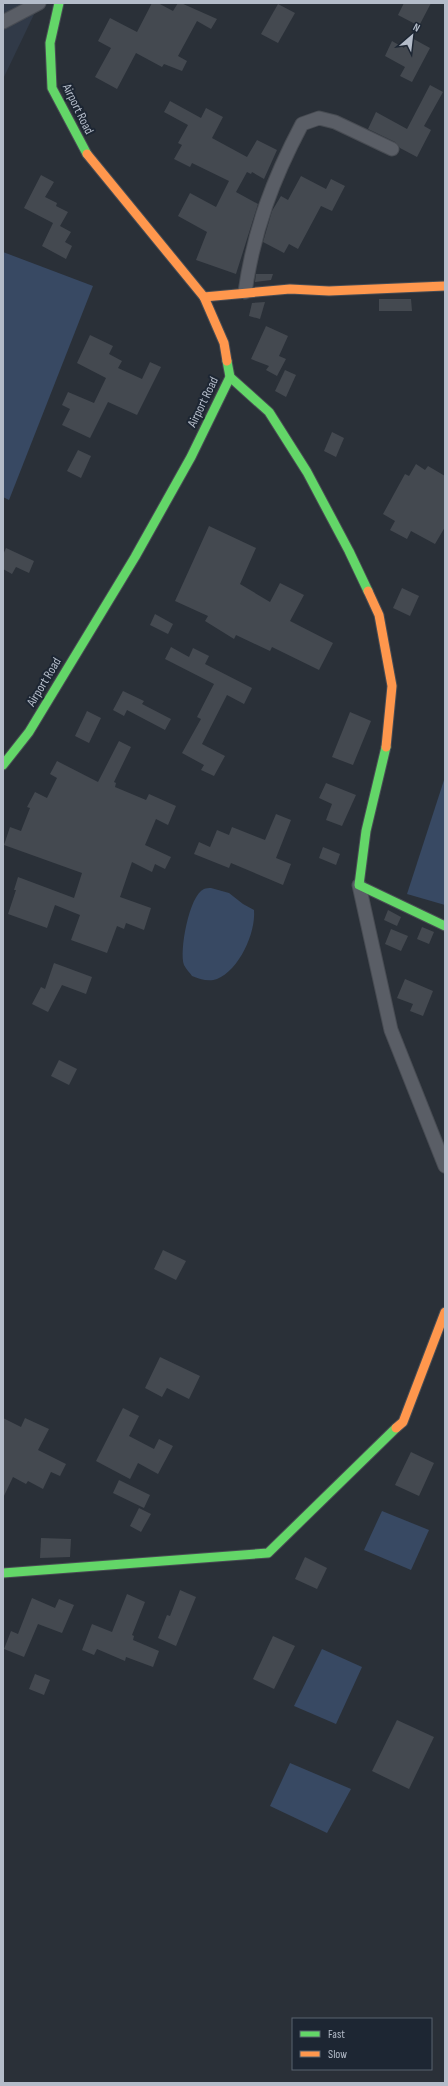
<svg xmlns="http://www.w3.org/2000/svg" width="448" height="2086" font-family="'Sofia Sans Condensed',sans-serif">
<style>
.airport{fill:#313a48}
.water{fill:#384963}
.building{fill:#444950}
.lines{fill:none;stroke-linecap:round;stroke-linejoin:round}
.street-casing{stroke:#484c53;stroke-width:15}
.fast-casing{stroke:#484c53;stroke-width:11}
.slow-casing{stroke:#484c53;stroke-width:11}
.street{stroke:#5a5e66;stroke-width:13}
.fast{stroke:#63d668;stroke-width:9}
.slow{stroke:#ff974d;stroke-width:9}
.labels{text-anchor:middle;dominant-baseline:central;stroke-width:4;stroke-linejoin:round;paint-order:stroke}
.street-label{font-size:13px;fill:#b4bcc9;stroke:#1d2633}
</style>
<rect width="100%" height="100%" fill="#2a3038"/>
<!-- airport -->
<polygon class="airport" points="3,3 37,3 38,6 3,79"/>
<!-- water -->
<g class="water">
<polygon points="3,252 93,286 9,500 3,497"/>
<polygon points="445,777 445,905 407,894"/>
<path d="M211,888L229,893L243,904L254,910C256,933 239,970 217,979C209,982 199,979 192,976C190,973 186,969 184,965C179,952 189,895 204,889C206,888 209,888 211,888Z"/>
<polygon points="382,1511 429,1530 411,1570 364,1550"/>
<polygon points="322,1649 362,1667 336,1724 294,1706"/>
<polygon points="290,1763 351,1789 327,1833 270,1806"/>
</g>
<!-- building -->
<g class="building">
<polygon points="152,3 158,3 173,11 178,3 181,3 217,19 211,29 197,21 178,56 187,61 182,71 164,64 162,67 136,53 117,89 95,77 111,48 98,41 110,18 137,32"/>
<polygon points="404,3 431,3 419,26 398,15"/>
<polygon points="278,4 295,13 278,43 261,34"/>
<polygon points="410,37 430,48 412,82 400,76 405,67 385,56 392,41 404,48"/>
<polygon points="430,85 443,92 424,126 431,130 417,157 400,148 395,142 368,129 376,112 407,129"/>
<polygon points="170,101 201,118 206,108 223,117 212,138 247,157 257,140 277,150 264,179 252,172 251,174 247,172 236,192 258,204 236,274 196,260 207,232 178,216 190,193 216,207 229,181 192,163 190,167 174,159 182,145 178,143 188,125 164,112"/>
<polygon points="41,175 54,182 45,197 57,203 56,206 68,212 60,226 71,232 65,242 72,246 66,259 42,246 53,223 24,208"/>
<polygon points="301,176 326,189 331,179 345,186 332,211 321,206 298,249 289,244 284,253 263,242 272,211 281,196 288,200"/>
<polygon points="256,274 273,274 271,280 255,282"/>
<polygon points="379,299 411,299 412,311 379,311"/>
<polygon points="265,302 260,319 249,316 252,303"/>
<polygon points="266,326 288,336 279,356 286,359 277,376 266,370 269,366 251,359"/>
<polygon points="90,335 113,346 109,354 122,361 118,368 142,379 150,362 161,367 137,415 108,402 90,438 62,425 70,409 62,405 68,392 94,403 106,378 77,363"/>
<polygon points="285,370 296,375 286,397 275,391"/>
<polygon points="332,432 344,438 336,457 324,451"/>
<polygon points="78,450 91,456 81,478 67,471"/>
<polygon points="416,464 425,470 428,466 445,476 445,527 435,544 411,531 407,539 390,530 395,521 383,514 405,474 409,476"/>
<polygon points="209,526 256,548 240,584 270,602 280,583 304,595 290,621 333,643 319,670 272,647 270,651 236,635 234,639 205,621 208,616 175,601"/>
<polygon points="6,548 34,561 29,573 16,567 12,574 3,569 3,555"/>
<polygon points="402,588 419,596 410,616 393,608"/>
<polygon points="155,614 173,624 168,634 150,625"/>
<polygon points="171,647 189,657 193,648 209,656 205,664 252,688 244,704 227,695 202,744 225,756 214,776 201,770 204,765 182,753 201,719 197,717 214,684 165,659"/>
<polygon points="123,691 144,701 142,704 171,719 165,730 127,710 124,716 113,710"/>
<polygon points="87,711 101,718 89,743 75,736"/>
<polygon points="350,712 371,721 353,765 332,757"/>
<polygon points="119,741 131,747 114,782 116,783 115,787 146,800 149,794 176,806 168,825 156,819 145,845 171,857 165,869 155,864 152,872 132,862 120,897 151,908 144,930 126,923 124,929 117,926 107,953 71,940 80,915 55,905 47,928 8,914 16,890 14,890 18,877 74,898 82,873 4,845 10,827 21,831 30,808 27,807 35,792 47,798 57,778 50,774 57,761 98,782"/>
<polygon points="326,783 356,795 342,826 326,820 332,804 319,798"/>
<polygon points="276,814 291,820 276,858 291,864 283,885 231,863 229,868 194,854 199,842 210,847 217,830 229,835 232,827 265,840"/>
<polygon points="323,847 340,854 336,865 319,858"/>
<polygon points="388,910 401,917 397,926 384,920"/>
<polygon points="422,927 434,932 429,944 417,939"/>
<polygon points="391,929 408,936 401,951 385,944"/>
<polygon points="54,963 92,977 86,994 62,985 48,1012 32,1004 41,987 45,989"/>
<polygon points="405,979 433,991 423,1016 410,1011 413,1004 397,998"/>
<polygon points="59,1060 77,1069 69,1085 51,1076"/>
<polygon points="163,1250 186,1261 176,1280 154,1269"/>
<polygon points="160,1357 200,1376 189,1399 167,1388 162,1397 145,1388"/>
<polygon points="123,1408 139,1416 129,1436 154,1449 159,1439 173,1446 158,1474 138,1463 130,1479 96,1461"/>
<polygon points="3,1418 21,1427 25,1418 49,1429 38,1450 66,1464 60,1476 51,1472 43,1489 28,1481 26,1484 13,1477 3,1498"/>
<polygon points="411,1452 434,1463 419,1496 395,1485"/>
<polygon points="119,1480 150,1495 144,1508 113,1493"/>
<polygon points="139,1508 151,1514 141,1532 130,1526"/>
<polygon points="41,1538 71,1539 70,1557 40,1558"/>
<polygon points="305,1557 327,1568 317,1589 295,1579"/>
<polygon points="180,1590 196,1597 176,1646 158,1638 167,1615 170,1616"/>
<polygon points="127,1594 145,1602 132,1635 134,1636 133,1640 159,1651 153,1667 126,1657 125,1661 97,1649 94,1655 82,1650 92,1624 112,1632"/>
<polygon points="32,1598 55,1608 59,1599 74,1605 62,1633 38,1624 24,1657 4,1649 11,1631 18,1634"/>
<polygon points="273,1636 295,1646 274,1689 253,1679"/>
<polygon points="35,1674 50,1680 44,1695 29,1689"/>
<polygon points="397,1720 434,1737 409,1789 372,1771"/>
</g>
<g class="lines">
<!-- street casing -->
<g class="street-casing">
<g id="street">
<polyline points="3,22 39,3"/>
<path d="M245,292C254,229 273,179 302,124L319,118L335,122L392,149"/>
<polyline points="359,885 391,1030 445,1166"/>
</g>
</g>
<!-- fast casing -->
<g class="fast-casing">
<g id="fast">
<polyline points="59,3 50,43 52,88 87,154"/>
<polyline points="230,377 269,412 307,472 349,551 368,591"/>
<polyline points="386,747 366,831 359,885 445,926"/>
<polyline points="3,765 29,732 135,557 191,457 230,377 227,361"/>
<polyline points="3,1573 268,1553 396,1428"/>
</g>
</g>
<!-- slow casing -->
<g class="slow-casing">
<g id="slow">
<polyline points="87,154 204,297 224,343 227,361"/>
<polyline points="204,297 290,289 329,291 445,286"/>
<polyline points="368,591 379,615 392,686 386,747"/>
<polyline points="396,1428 403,1422 445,1312"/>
</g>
</g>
<!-- street -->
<use href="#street" class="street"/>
<!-- fast -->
<use href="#fast" class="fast"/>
<!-- slow -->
<use href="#slow" class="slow"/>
</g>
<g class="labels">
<!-- street labels -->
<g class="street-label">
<text transform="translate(78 109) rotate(64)">Airport Road</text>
<text transform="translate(203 402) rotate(-64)">Airport Road</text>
<text transform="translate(44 682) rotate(-59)">Airport Road</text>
</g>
</g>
<!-- border -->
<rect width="448" height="2086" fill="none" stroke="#b4bcc9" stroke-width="8"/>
<!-- legend -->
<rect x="292" y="2018" width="140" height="52" fill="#1d2633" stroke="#59626f"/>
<rect x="300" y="2031" width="20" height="6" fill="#63d668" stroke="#59626f"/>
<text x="328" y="2038" font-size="12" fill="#b4bcc9">Fast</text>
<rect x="300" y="2051" width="20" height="6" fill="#ff974d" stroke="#59626f"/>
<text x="328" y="2058" font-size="12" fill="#b4bcc9">Slow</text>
<!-- north arrow -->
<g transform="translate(412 36) rotate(28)" stroke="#1d2633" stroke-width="3" paint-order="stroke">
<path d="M0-3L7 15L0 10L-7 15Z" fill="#b4bcc9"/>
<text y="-6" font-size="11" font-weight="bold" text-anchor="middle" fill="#b4bcc9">N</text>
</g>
</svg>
